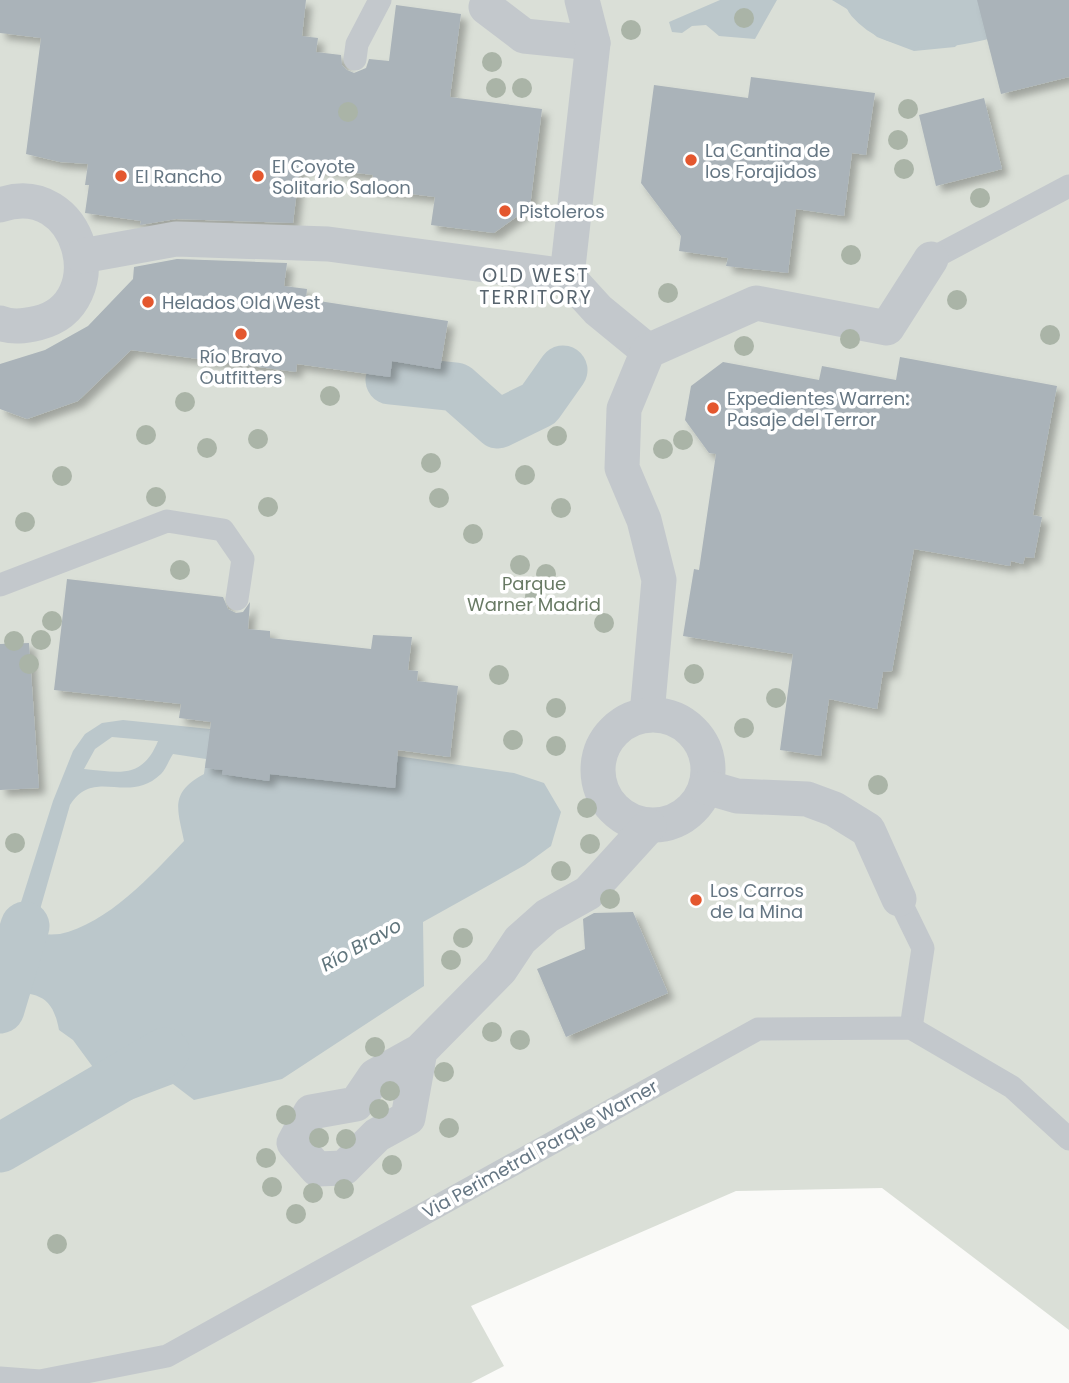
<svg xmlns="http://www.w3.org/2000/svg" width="1069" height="1383" font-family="Poppins,sans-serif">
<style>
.green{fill:#dadfd7}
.water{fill:#bbc7cb;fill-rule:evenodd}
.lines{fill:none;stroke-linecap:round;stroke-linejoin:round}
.canal{stroke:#bbc7cb;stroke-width:49}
.building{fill:#aab3b9;filter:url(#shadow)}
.service{stroke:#c3c8cc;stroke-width:23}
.pedestrian{stroke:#c3c8cc;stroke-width:35}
.tree{fill:#aab4a7}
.poi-dot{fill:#e4572e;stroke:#fff;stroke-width:2.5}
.labels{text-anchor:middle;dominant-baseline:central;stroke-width:7;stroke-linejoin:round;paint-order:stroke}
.poi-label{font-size:18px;fill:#657683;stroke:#fff;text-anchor:start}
.park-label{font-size:18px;fill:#687a64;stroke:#fff}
.street-label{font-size:18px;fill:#657683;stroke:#fff}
.neighbourhood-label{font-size:19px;letter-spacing:2px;fill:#57646e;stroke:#fff}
.water-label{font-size:19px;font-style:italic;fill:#60757c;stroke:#fff}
</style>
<defs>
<filter id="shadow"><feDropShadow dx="6" dy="6" stdDeviation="3.5" flood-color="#0004"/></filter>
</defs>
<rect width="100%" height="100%" fill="#fafaf8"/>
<!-- green -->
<polygon class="green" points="0,0 1069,0 1069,1330 882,1188 736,1191 471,1306 504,1366 471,1383 0,1383"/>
<!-- water -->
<g class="water">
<polygon points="720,0 777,0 755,39 719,36 706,25 692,26 682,33 672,32 669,22"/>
<polygon points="832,0 963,0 969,26 978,24 955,47 914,51 877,37 847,9"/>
<path d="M123,720L210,729L514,773L544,783L561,812L551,846L525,865L423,922L424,986L282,1079L194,1100L173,1084L120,1104L73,1040L59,1030C52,991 34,994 0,991V934H11L53,801L73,751L85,734L102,723ZM112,737L157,741H158C142,780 119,772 84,769L95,749ZM173,754L206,759L204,774C170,793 177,807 184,841C152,875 107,924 60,934C52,935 41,934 33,934L70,805C95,766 127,806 161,774C166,769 169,760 173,754Z"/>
</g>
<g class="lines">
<!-- canal -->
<g class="canal">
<path d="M870,0C909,45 990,12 1038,0"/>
<polyline points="390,380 456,387 498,424 539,404 563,370"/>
<polyline points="0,1009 25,926"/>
<polyline points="0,1148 165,1052"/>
</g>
</g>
<!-- building -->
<g class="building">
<polygon points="0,0 306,0 302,36 318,38 316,52 341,55 342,65 347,70 354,73 366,68 369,59 389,61 396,5 461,14 450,97 542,109 530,207 494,233 431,225 435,197 371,189 373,175 300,166 293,223 176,219 140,225 141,221 85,213 89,185 85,185 88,164 60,162 26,154 41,38 0,33"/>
<polygon points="977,0 1069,0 1069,77 1001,94"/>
<polygon points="751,77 875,93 866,155 852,153 844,216 796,209 788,273 726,266 728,258 679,251 681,236 641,183 654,85 748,98"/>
<polygon points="984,98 1002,169 936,186 919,115"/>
<polygon points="177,259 287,263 284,286 307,289 306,299 448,321 440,369 392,361 390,377 297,364 296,372 131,350 78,401 27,419 0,409 0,364 45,350 88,326 133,279 134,267"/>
<polygon points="900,357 1057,386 1033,515 1042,517 1034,558 1025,557 1023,564 1011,561 1010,566 914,549 892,671 883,672 877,709 829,699 821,756 780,750 793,654 683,636 694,569 699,570 716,454 709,453 685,420 691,386 723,362 819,380 822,366 896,380"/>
<polygon points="67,579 223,597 228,609 236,613 243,612 250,602 248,629 270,631 270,638 371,649 373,635 412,637 408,670 418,671 417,681 458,686 450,757 398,750 395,788 270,774 269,781 222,774 223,770 205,768 211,722 179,718 181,704 54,690"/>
<polygon points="29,643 39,788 0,790 0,644"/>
<polygon points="633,912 668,993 566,1037 537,969 585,949 583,919 594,913"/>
</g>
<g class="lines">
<!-- service -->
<g class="service">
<polyline points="355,59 357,44 380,0"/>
<polyline points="931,259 1069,186"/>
<polyline points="0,585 167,521 223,530 243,559 237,599"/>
<polyline points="899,899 923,948 911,1028"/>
<polyline points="0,1378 40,1381 167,1356 758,1029 911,1028 1012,1087 1069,1139"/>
</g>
<!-- pedestrian -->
<g class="pedestrian">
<polyline points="486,7 524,36 593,43"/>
<path d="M0,205C81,177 115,304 38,323C25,326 12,328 0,323"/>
<polyline points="82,256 176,239 328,244 567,276 598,310 648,351"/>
<polyline points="567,276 593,43 582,0"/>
<polyline points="647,714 659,580 644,520 622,468 624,409 648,351 756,303 887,328 931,259"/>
<circle cx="653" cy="770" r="55"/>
<polyline points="706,787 737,796 807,799 834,809 868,830 899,899"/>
<polyline points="420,1051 408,1118 377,1135 344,1168 317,1169 294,1143 311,1112 356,1104 375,1076 420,1051 500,970 520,940 547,916 588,893 649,826"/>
</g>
</g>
<!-- trees -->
<g class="tree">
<circle cx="744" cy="18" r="10"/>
<circle cx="631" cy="30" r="10"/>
<circle cx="492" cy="62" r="10"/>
<circle cx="496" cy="88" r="10"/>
<circle cx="522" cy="88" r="10"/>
<circle cx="908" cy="109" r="10"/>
<circle cx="348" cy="112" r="10"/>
<circle cx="898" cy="140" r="10"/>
<circle cx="904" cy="169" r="10"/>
<circle cx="980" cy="198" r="10"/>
<circle cx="851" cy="255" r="10"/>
<circle cx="668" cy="293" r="10"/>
<circle cx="957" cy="300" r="10"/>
<circle cx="1050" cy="335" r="10"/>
<circle cx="850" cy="339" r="10"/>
<circle cx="744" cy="346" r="10"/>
<circle cx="330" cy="396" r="10"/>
<circle cx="185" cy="402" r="10"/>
<circle cx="146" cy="435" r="10"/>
<circle cx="557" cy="436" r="10"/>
<circle cx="258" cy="439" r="10"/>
<circle cx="683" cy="440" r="10"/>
<circle cx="207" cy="448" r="10"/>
<circle cx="663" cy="449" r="10"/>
<circle cx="431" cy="463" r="10"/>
<circle cx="525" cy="475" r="10"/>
<circle cx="62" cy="476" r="10"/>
<circle cx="156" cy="497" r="10"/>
<circle cx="439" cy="498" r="10"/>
<circle cx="268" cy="507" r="10"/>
<circle cx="561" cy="508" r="10"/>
<circle cx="25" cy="522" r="10"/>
<circle cx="473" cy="534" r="10"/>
<circle cx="520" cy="565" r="10"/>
<circle cx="180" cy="570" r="10"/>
<circle cx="546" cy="574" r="10"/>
<circle cx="535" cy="596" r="10"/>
<circle cx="52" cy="621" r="10"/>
<circle cx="604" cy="623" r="10"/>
<circle cx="41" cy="640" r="10"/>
<circle cx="14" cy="641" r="10"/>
<circle cx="29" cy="664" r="10"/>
<circle cx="694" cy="674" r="10"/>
<circle cx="499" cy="675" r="10"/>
<circle cx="776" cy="698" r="10"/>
<circle cx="556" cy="708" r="10"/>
<circle cx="744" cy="728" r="10"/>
<circle cx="513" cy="740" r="10"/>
<circle cx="556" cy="746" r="10"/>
<circle cx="878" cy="785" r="10"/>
<circle cx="587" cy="808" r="10"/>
<circle cx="15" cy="843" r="10"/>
<circle cx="590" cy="844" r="10"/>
<circle cx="561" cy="871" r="10"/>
<circle cx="610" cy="899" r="10"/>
<circle cx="463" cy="938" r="10"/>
<circle cx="451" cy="960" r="10"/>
<circle cx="492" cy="1032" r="10"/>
<circle cx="520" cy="1040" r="10"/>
<circle cx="375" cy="1047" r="10"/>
<circle cx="444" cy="1072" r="10"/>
<circle cx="390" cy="1091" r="10"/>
<circle cx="379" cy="1109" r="10"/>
<circle cx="286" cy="1115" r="10"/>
<circle cx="449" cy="1128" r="10"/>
<circle cx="319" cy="1138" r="10"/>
<circle cx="346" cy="1139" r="10"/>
<circle cx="266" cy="1158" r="10"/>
<circle cx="392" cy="1165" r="10"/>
<circle cx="272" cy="1187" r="10"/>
<circle cx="344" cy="1189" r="10"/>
<circle cx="313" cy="1193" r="10"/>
<circle cx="296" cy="1214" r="10"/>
<circle cx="57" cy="1244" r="10"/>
</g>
<!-- markers -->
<g class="poi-dot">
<circle cx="691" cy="160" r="7"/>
<circle cx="121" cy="176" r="7"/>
<circle cx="258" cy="176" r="7"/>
<circle cx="505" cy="211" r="7"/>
<circle cx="148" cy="302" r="7"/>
<circle cx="241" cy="334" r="7"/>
<circle cx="713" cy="408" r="7"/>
<circle cx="696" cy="900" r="7"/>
</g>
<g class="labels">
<!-- poi labels -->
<g class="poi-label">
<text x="705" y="150">La Cantina de<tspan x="705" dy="21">los Forajidos</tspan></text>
<text x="272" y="166">El Coyote<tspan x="272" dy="21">Solitario Saloon</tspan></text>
<text x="135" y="176">El Rancho</text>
<text x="519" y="211">Pistoleros</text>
<text x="162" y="302">Helados Old West</text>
<text x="241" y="356" text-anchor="middle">Río Bravo<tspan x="241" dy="21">Outfitters</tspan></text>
<text x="727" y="398">Expedientes Warren:<tspan x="727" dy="21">Pasaje del Terror</tspan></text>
<text x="710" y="890">Los Carros<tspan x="710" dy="21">de la Mina</tspan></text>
</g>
<!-- park labels -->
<g class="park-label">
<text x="534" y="583">Parque<tspan x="534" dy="21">Warner Madrid</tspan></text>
</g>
<!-- street labels -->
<g class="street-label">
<text transform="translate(540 1149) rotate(-29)">Via Perimetral Parque Warner</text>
</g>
<!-- neighbourhood labels -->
<g class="neighbourhood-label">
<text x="536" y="275">OLD WEST<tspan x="536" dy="22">TERRITORY</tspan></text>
</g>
<!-- water labels -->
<g class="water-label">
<text transform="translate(361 945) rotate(-29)">Río Bravo</text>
</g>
</g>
</svg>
